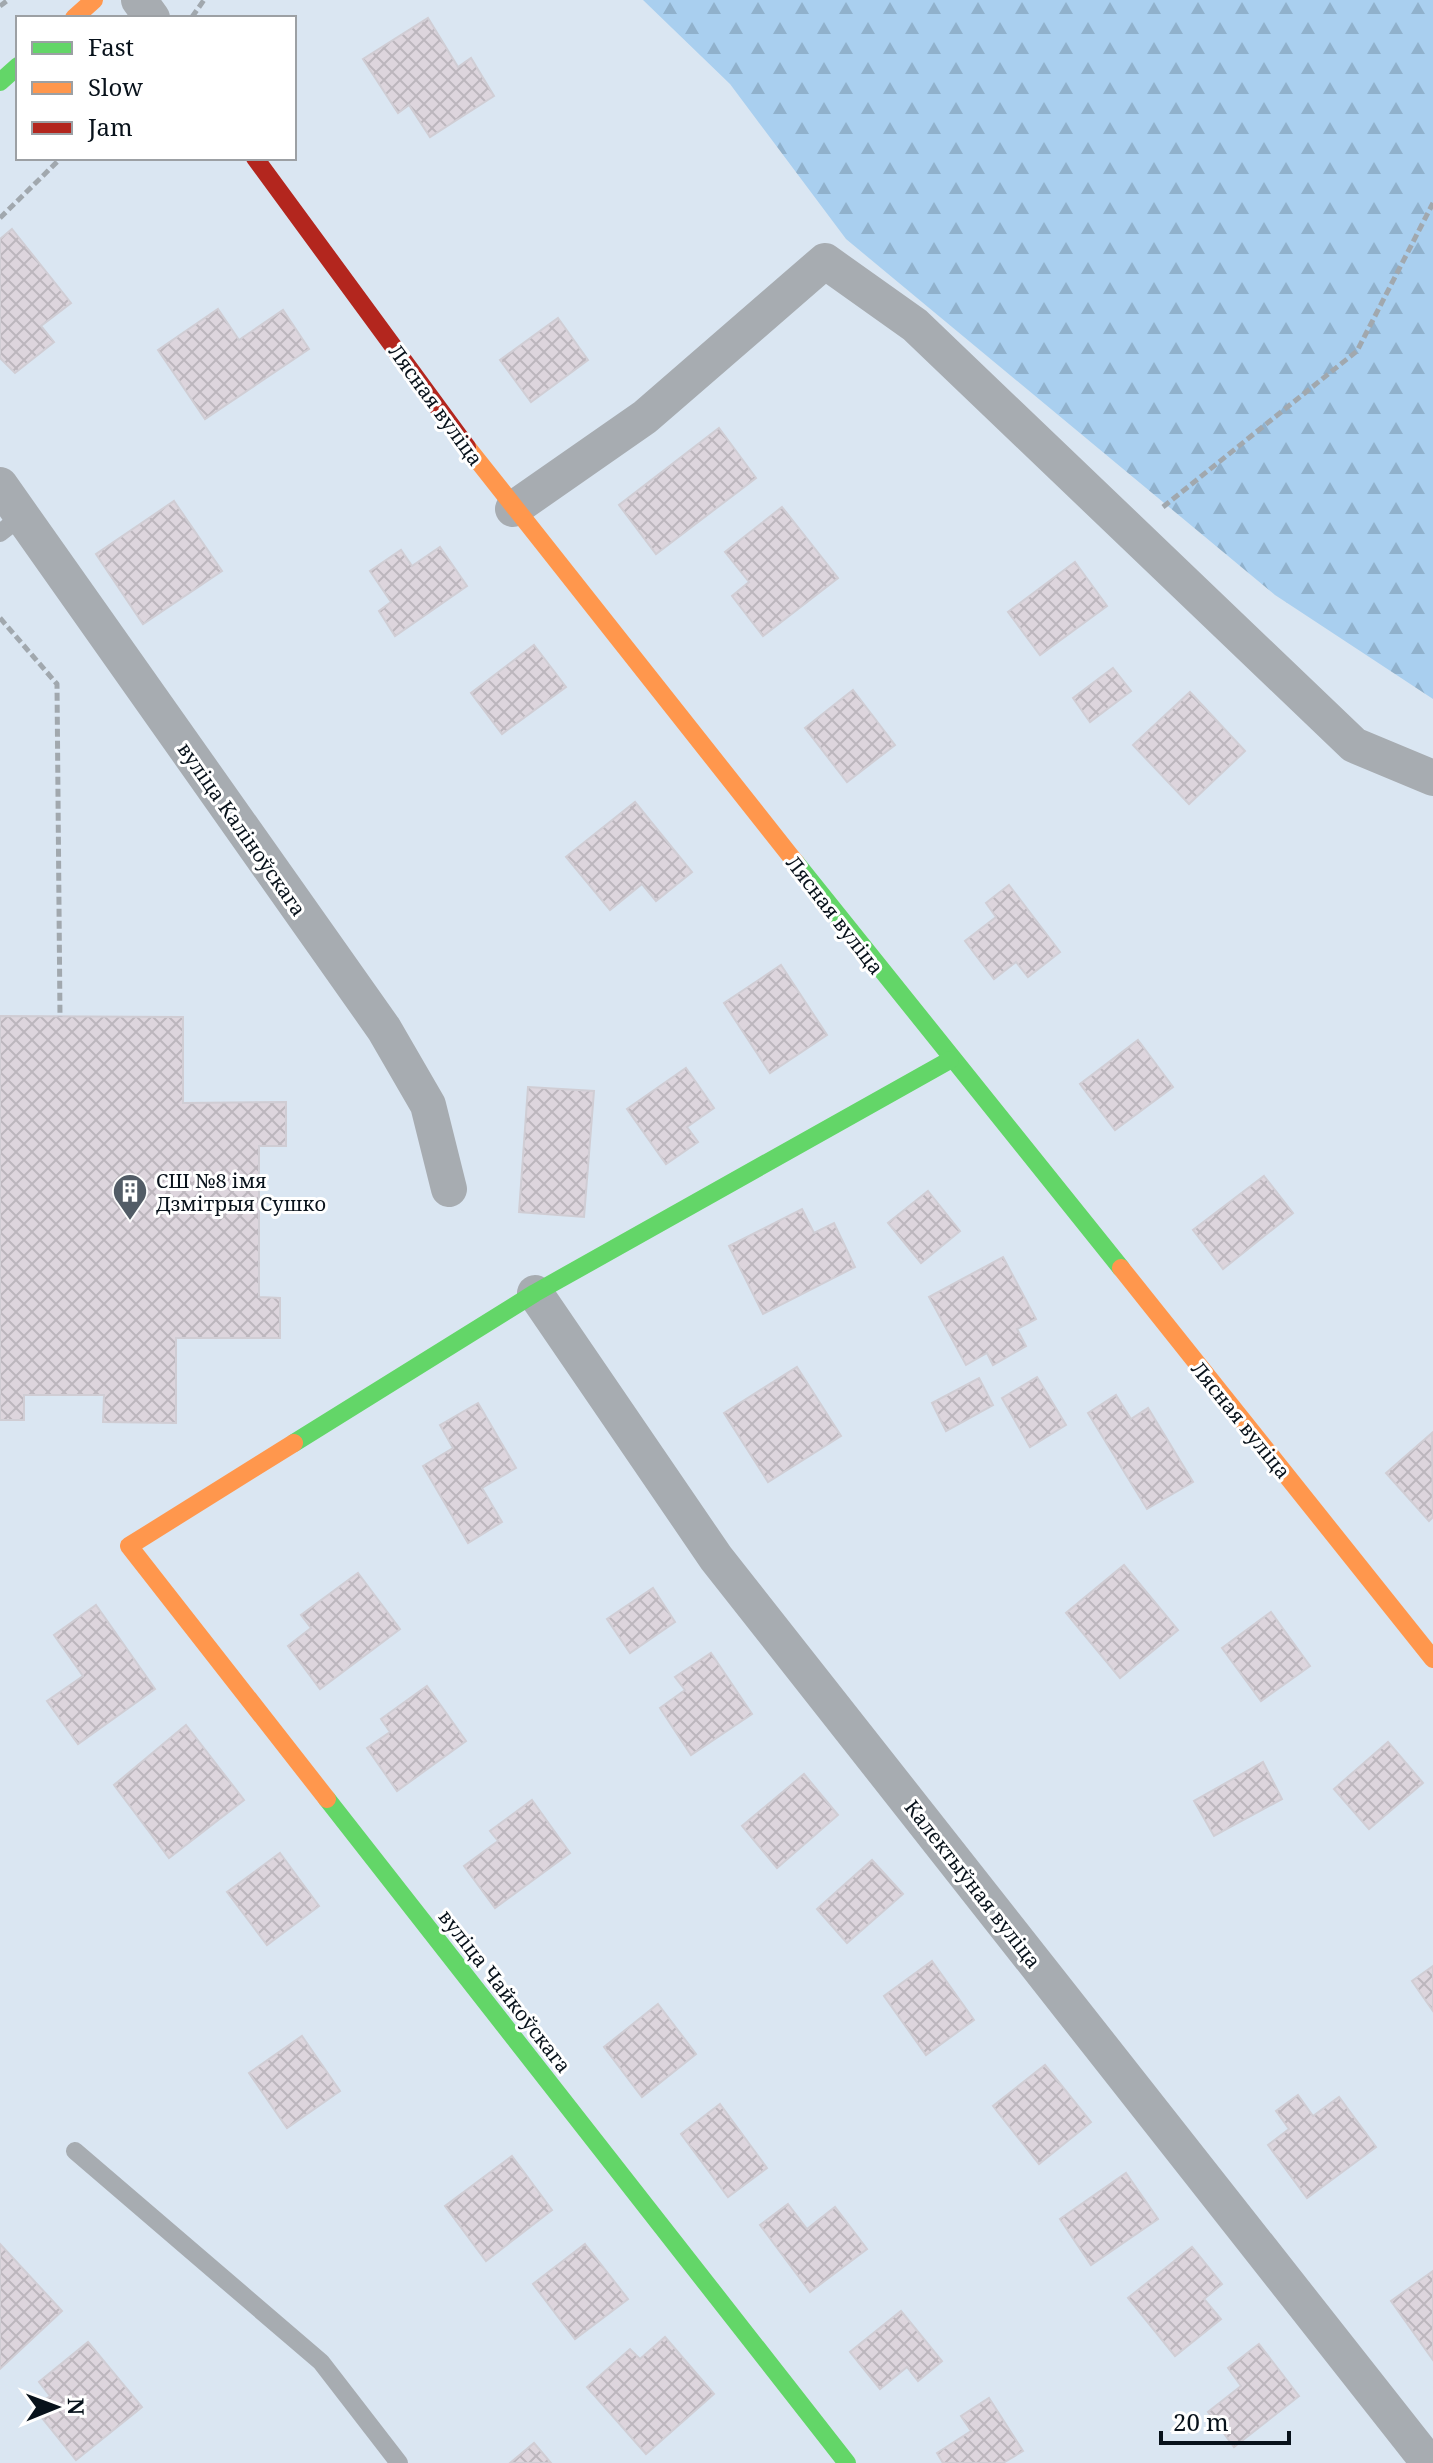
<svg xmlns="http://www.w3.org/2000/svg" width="1433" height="2463" font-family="'Noto Serif',serif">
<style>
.forest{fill:url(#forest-firs)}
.building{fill:url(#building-cross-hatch);stroke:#d0cdd4;stroke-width:2}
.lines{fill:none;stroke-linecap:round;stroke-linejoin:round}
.path{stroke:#a1a8ae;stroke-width:5;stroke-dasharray:8 4;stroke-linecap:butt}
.lane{stroke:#a7acb1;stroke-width:18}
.street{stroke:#a7acb1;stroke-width:36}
.fast{stroke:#63d668;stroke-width:18}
.slow{stroke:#ff974d;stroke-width:18}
.jam{stroke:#b3261e;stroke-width:18}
.labels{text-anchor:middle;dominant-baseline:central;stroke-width:6;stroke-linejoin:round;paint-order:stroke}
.street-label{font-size:20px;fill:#08121b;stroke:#fff}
.poi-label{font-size:20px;fill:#08121b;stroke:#fff;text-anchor:start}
</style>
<defs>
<pattern id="forest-firs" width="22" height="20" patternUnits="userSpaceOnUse" patternTransform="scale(2)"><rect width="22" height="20" fill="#a9cfef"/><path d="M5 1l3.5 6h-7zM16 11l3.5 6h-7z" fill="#90b1cc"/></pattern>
<pattern id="building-cross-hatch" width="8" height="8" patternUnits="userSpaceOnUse" patternTransform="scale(2)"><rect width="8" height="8" fill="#ddd5dd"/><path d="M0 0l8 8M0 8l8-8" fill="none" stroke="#bcb6bd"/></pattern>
</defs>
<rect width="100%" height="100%" fill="#dae6f2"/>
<!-- forest -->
<polygon class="forest" points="643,0 1433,0 1433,699 1275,595 846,239 730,84"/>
<!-- building -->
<g class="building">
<polygon points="428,18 458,67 471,58 494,96 430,137 409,105 398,113 363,59"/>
<polygon points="12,229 71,303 41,326 54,342 15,373 0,358 0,239"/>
<polygon points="218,309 239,340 283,310 309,349 205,419 158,350"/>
<polygon points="558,318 588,360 531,402 500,360"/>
<polygon points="719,428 756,478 656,554 619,505"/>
<polygon points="174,501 222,571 143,624 96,554"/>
<polygon points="782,507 838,578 763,636 732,596 749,582 725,552"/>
<polygon points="440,547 467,586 395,636 379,611 391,602 370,571 401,550 412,566"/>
<polygon points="1075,562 1107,606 1040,655 1008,612"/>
<polygon points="534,645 566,687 502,734 471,693"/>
<polygon points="1113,668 1131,691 1090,722 1073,698"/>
<polygon points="853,690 895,745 847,782 805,728"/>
<polygon points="1190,692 1245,751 1189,804 1133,745"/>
<polygon points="635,802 692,872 656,901 642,884 610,910 566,857"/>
<polygon points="1009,885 1060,952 1028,977 1016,962 994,979 965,941 996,917 986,903"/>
<polygon points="781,965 827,1035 770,1073 724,1003"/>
<polygon points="0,1016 183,1017 183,1103 286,1102 286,1146 259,1146 259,1297 280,1298 280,1338 176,1338 176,1423 103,1422 104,1395 24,1395 24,1420 0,1420"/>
<polygon points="1138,1040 1173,1087 1115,1130 1080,1084"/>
<polygon points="686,1068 714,1108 687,1127 698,1142 666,1164 627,1109"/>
<polygon points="528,1087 594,1091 584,1217 519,1212"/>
<polygon points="1264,1176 1293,1213 1223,1269 1193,1230"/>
<polygon points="928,1191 960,1231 921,1263 888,1223"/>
<polygon points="802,1209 814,1233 834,1223 855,1267 763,1314 729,1246"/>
<polygon points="1003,1257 1036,1319 1017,1329 1026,1346 993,1365 987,1353 966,1365 929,1297"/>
<polygon points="797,1367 841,1436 768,1482 724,1413"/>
<polygon points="1037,1377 1066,1425 1030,1447 1002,1398"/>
<polygon points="979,1378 993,1405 946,1431 932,1403"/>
<polygon points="1116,1395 1131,1419 1148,1408 1193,1482 1147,1509 1088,1413"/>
<polygon points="478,1403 516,1468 482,1488 502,1522 468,1543 423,1466 453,1448 440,1425"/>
<polygon points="1432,1433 1433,1517 1429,1521 1386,1473"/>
<polygon points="1124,1565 1178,1630 1120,1678 1066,1613"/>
<polygon points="358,1573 400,1629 320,1689 288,1646 311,1628 301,1615"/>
<polygon points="653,1588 675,1622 630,1653 607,1619"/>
<polygon points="96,1605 155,1689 78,1744 47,1701 83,1676 54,1635"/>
<polygon points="1271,1612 1310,1666 1261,1701 1222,1648"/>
<polygon points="711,1653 752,1714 691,1755 660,1708 685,1690 675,1677"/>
<polygon points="427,1686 466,1741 397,1791 367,1748 390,1732 381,1719"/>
<polygon points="186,1725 244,1800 169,1858 114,1785"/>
<polygon points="1388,1742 1423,1783 1369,1829 1334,1789"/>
<polygon points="1263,1762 1282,1799 1214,1836 1194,1801"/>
<polygon points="804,1774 838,1815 777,1868 742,1826"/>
<polygon points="532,1800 570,1853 495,1908 464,1866 498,1841 490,1831"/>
<polygon points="280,1853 319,1906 267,1945 227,1892"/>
<polygon points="872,1860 903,1894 847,1943 817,1909"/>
<polygon points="932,1961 974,2020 926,2055 884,1996"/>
<polygon points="1433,1966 1433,2011 1412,1981"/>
<polygon points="658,2004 696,2054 642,2097 604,2047"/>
<polygon points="302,2036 340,2091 287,2128 249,2073"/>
<polygon points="1045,2065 1091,2122 1039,2164 993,2106"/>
<polygon points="1298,2095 1313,2116 1339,2097 1376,2147 1307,2198 1268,2145 1289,2129 1276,2111"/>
<polygon points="720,2104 767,2168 728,2197 681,2134"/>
<polygon points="512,2156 552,2210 486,2261 445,2206"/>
<polygon points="1126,2173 1158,2219 1091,2265 1060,2219"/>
<polygon points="788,2204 807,2229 835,2207 867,2249 810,2292 760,2225"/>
<polygon points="0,2244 62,2311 0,2369"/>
<polygon points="585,2244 628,2299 575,2339 533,2284"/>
<polygon points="1192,2247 1222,2284 1204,2299 1221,2319 1175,2356 1128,2298"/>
<polygon points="1433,2271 1433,2360 1391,2301"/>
<polygon points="901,2311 942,2361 918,2381 907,2367 880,2389 850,2352"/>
<polygon points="665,2337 714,2394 646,2454 587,2387 630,2349 640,2359"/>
<polygon points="88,2342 142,2407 76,2460 34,2408 50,2396 39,2382"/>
<polygon points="1259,2344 1299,2396 1234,2447 1208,2412 1241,2386 1228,2368"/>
<polygon points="989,2398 1023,2451 1003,2463 943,2463 937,2453 971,2431 961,2416"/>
<polygon points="534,2443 551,2463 510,2463"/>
</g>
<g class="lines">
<!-- path -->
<g class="path">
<polyline points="0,6 8,0"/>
<polyline points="192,17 204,0"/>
<polyline points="0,218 61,158"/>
<polyline points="1163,507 1357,351 1433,203"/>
<polyline points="0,618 57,684 60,1017"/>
</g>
<!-- lane -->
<g class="lane">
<polyline points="0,533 22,516"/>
<polyline points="75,2151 321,2362 399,2463"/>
</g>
<!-- street -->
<g class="street">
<polyline points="139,0 152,18"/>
<polyline points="0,485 384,1029 428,1105 449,1189"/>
<polyline points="513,509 645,417 825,261 915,325 1354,745 1433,778"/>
<polyline points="535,1293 716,1558 1429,2463"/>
</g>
<!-- fast -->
<g class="fast">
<polyline points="0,82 18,66"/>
<polyline points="796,863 1121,1268"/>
<polyline points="294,1443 535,1293 950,1060"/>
<polyline points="327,1799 847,2463"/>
</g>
<!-- slow -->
<g class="slow">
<polyline points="74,18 94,0"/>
<polyline points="467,447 796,863"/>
<polyline points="1121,1268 1433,1659"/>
<polyline points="294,1443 129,1546 327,1799"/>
</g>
<!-- jam -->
<polyline class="jam" points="255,158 467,447"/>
</g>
<!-- icons -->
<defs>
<g id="building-pin" transform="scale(1.8)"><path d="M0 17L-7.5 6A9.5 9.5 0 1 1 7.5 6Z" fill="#525c66" stroke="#fff"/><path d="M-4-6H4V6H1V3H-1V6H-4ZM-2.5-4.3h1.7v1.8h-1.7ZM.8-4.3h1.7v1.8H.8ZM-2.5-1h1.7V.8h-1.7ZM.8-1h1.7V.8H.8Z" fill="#fff"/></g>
</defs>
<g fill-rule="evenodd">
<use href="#building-pin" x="130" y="1191"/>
</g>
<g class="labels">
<!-- street labels -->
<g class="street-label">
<text transform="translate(436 405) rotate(54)">Лясная вуліца</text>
<text transform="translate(242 829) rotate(55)">вуліца Каліноўскага</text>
<text transform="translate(835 915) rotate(52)">Лясная вуліца</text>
<text transform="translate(1241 1420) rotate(51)">Лясная вуліца</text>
<text transform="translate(973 1884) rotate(52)">Калектыўная вуліца</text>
<text transform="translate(505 1991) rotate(52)">вуліца Чайкоўскага</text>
</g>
<!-- poi labels -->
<g class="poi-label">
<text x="156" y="1180">СШ №8 імя<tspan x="156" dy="23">Дзмітрыя Сушко</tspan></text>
</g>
</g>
<!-- legend -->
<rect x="16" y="16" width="280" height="144" fill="#ffffff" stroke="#9ca0a4" stroke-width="2"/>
<rect x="32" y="42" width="40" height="12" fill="#63d668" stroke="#9ca0a4" stroke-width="2"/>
<text x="88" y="56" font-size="24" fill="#08121b">Fast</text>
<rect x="32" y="82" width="40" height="12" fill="#ff974d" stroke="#9ca0a4" stroke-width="2"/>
<text x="88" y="96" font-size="24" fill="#08121b">Slow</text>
<rect x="32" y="122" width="40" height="12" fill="#b3261e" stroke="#9ca0a4" stroke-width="2"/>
<text x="88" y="136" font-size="24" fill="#08121b">Jam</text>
<!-- north arrow -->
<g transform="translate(56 2407) rotate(89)" stroke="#ffffff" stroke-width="6" paint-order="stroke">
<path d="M0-6L14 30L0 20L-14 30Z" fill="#08121b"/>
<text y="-12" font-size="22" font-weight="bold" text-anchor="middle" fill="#08121b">N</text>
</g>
<!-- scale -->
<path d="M1161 2431v12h128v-12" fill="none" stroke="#08121b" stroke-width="4"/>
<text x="1173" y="2431" font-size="24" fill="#08121b" stroke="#ffffff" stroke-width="6" paint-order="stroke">20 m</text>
</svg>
